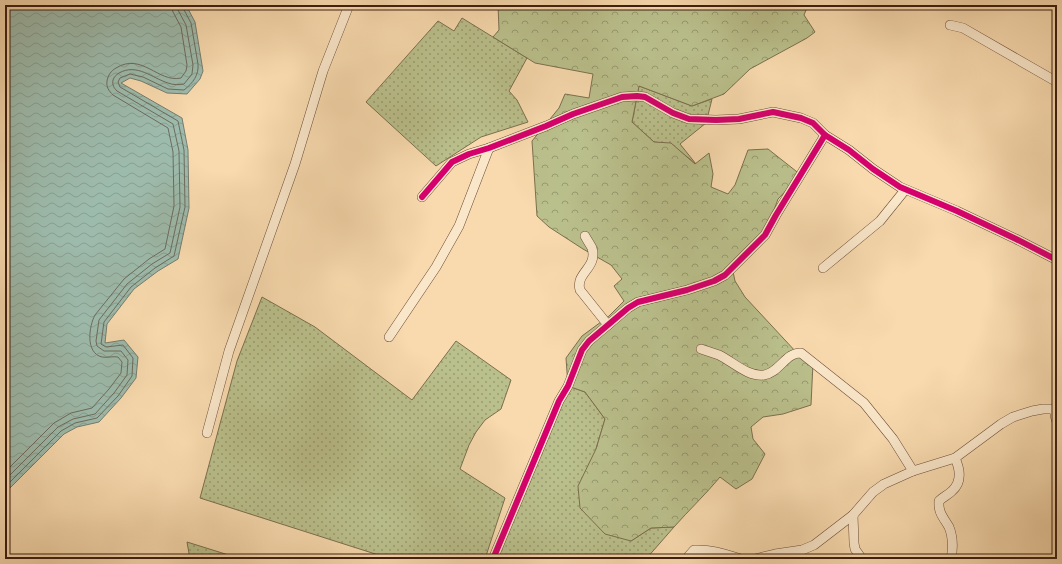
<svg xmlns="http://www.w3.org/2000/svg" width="1062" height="564" font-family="'IM FELL French Canon',serif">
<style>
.grass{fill:url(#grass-dots);stroke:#7c6f4e}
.forest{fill:url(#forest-crowns);stroke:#7c6f4e}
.water{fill:url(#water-waves);stroke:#777c6e}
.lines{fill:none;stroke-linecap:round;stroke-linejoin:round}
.shore{stroke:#6d6c5e;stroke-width:1}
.minor-casing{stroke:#6c4d38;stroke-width:10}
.minor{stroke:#fae7ca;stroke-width:9}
.cycleway-casing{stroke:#fae7ca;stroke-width:8}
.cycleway{stroke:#d6006c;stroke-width:6}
</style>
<defs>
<pattern id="grass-dots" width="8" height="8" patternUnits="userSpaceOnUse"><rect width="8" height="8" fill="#bac08c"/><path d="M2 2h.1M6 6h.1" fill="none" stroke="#989b71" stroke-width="1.8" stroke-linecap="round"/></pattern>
<pattern id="forest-crowns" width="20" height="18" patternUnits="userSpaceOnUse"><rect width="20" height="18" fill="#bac08c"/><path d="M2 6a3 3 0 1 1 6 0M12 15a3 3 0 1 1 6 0" fill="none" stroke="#989b71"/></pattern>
<pattern id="water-waves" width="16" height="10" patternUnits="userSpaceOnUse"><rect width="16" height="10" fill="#9dbbac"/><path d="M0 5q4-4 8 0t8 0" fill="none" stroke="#88a093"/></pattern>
</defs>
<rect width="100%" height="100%" fill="#f8daae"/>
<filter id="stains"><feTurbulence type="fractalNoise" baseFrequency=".005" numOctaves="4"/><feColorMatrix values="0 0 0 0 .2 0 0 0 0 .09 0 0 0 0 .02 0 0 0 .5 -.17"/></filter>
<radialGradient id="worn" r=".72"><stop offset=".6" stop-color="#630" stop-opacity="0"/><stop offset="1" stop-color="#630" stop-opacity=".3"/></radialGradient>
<!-- grass -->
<g class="grass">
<polygon points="462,18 527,58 509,91 517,100 528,122 481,137 436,166 366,102 438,21 454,31"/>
<polygon points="639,86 692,106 712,99 706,123 680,144 696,164 671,144 654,142 632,122"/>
<polygon points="262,297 315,327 412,400 456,341 511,380 501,409 485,420 476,432 469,445 460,469 505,498 485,559 391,559 200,498 237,361"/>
<polygon points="568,386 585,392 605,419 596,449 631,541 651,528 674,527 646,559 493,559"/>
<polygon points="187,542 235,557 238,559 190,559"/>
</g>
<!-- forest -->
<path class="forest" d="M498,5H808L804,15L815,32L807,38L750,69L724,94L692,106L639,86L632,122L654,142L671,143L695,164L709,153L713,174L711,187L728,194L735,185L748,150L768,149L801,175L778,199L765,235L732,267L735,281L745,297L797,353L813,363L811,405L783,414L763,417L751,427L753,439L765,454L752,479L736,489L720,477C706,494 689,510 674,527L651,528L631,541L605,534L580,508L578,486L596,449L605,419L585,392L568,386L566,358L582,336L609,316L624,301L614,286L622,279L611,265L583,249L549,227L537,216L532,141L559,108L565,94L589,98L593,74L535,63L493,37L499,30Z"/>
<!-- water -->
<polygon class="water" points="5,5 186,5 195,22 203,71 200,79 187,94 167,93 141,81 130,78 121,83 182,118 188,150 189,208 178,259 158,271 134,289 107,324 105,343 124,340 138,357 136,378 121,398 99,422 77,427 64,434 5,493"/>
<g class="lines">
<!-- shore -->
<g class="shore">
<path d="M5,472L54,423L71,413L92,408L109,389L121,373L122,362L118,357C113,356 107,358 102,357C85,353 89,326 95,315L124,279L149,259L165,249L174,206L173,152L168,128L113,95C109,91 106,87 107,81C108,75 111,71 116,68C142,52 158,83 181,78L186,71L187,65L181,27L173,12L171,5"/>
<path d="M5,480L58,427L73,419L95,414L114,393L127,375L128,360L121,351H104L97,346L96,341L99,320L127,284L152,264L170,253L180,207L179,151L173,124L117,91C114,88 112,85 113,80C114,77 116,75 119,73C137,63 152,78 168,83C173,85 179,85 184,84L192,74L193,65L186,25L178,10L177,5"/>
<path d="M5,487L61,431L75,423L97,418L118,396L132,376L133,358L123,345L106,347L101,344L104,322L131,287L155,268L174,256L185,207L184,150L178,121L120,87L118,82L120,78L130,74L143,77L168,89L184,90C193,83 199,75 198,64L191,23L183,8L182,5"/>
</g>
<!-- minor casing -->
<g class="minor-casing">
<g id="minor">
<polyline points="950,25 963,28 1057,82"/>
<polyline points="422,197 452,162 469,154 489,148 546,126 573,114 622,97 637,96 645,97 673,113 689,119 716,120 739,119 773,112 801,118 813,123 825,135 849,150 873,169 900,187 957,211 1016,239 1057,260"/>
<path d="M585,236C587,240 590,244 592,248C598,268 575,273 580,290L608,325"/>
<polyline points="823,268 880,221 905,190"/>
<polyline points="389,337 436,267 459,226 489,148"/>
<path d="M701,349C707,351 713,353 719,355C733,362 748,377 764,375C779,373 786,352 801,353L864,403L893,439L913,471"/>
<path d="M1057,404C1054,410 1054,415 1057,422"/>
<polyline points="207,433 229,351 295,164 323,71 349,5"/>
<polyline points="853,515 854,543 855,549 862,559"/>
<polyline points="493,559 559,401 568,386 582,350 589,341 628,308 638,302 687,290 714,281 725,275 765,235 776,215 825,135"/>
<path d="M686,559L694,550C711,549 725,554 741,559"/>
<polyline points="755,559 775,554 802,550 814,545 853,515 873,492 884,484 913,471 955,458 1001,424 1013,417 1032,411 1043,409 1054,409"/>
<path d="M951,559C953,549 953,537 949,527C944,518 938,513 939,501C943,497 948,495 952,491C962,482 960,469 955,458"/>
</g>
</g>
<!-- minor -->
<use href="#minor" class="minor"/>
<!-- cycleway casing -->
<g class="cycleway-casing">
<g id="cycleway">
<polyline points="422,197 452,162 469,154 489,148 546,126 573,114 622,97 637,96 645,97 673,113 689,119 716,120 739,119 773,112 801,118 813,123 825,135 849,150 873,169 900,187 957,211 1016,239 1057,260"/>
<polyline points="493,559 559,401 568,386 582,350 589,341 628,308 638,302 687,290 714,281 725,275 765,235 776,215 825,135"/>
</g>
</g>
<!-- cycleway -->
<use href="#cycleway" class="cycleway"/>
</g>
<!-- margin -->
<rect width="1062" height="564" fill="none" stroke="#f8daae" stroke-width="20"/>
<rect x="6" y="6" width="1050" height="552" fill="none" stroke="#3d1e11" stroke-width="2"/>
<rect x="10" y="10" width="1042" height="544" fill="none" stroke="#3d1e11"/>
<rect width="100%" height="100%" filter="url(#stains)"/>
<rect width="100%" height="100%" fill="url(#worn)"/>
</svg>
